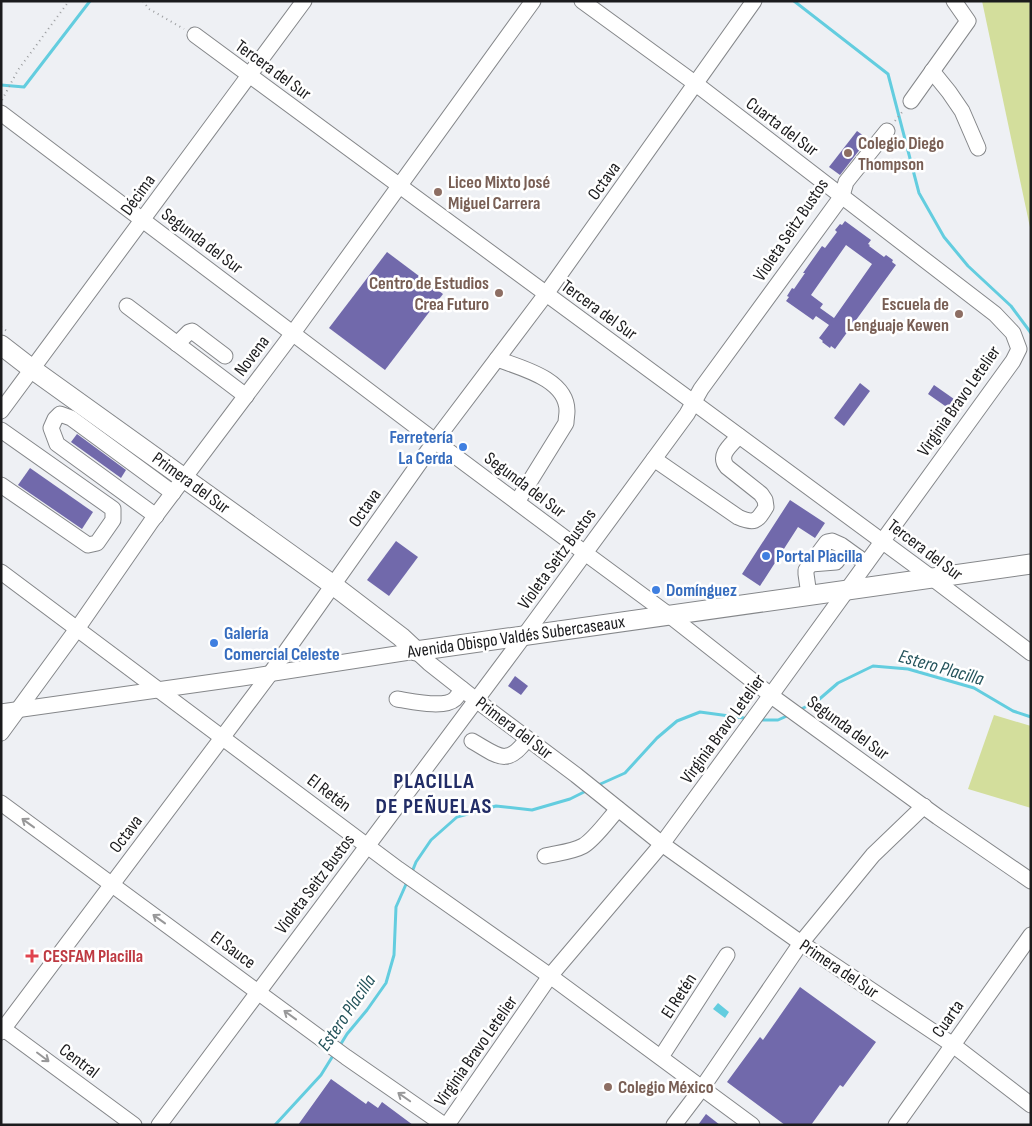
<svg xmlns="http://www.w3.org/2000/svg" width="1032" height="1126" font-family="'Sofia Sans Condensed',sans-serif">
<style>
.green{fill:#d3de9c}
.water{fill:#63cddf}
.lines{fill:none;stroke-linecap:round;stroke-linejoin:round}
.stream{stroke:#63cddf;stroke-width:3}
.building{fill:#7169ab;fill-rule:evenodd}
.minor-casing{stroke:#85878a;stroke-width:17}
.major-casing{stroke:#85878a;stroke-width:21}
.path{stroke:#9c9ea1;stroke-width:2;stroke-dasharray:1 4;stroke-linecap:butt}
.minor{stroke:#fff;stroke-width:15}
.major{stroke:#fff;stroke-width:19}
.oneway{stroke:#989899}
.education-dot{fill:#8d6e63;stroke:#fff;stroke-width:2}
.shop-dot{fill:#3f7fe0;stroke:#fff;stroke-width:2}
.health-dot{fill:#e0444e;stroke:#fff;stroke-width:2}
.labels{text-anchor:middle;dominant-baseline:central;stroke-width:5;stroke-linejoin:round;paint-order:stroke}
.street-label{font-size:18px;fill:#1b1b1d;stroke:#fff}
.education-label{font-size:18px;font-weight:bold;fill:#785e54;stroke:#fff;text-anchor:start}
.shop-label{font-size:18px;font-weight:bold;fill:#366cbe;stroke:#fff;text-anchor:start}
.health-label{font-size:18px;font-weight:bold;fill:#be3a42;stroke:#fff;text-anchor:start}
.water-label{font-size:19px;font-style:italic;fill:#24535b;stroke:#fff}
.district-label{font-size:22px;font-weight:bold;letter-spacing:1px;fill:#222d66;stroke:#fff}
</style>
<rect width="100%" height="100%" fill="#eef0f4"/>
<!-- green -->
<g class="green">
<polygon points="982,1 1029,1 1031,10 1031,232"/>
<polygon points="994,715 1031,726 1031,808 968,789"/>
</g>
<!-- water -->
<polygon class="water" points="718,1003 729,1012 725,1018 713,1009"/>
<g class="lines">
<!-- stream -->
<g class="stream">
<polyline points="794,1 888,74 919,193 944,237 968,266 1011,306 1031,333"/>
<polyline points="1,85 24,87 90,1"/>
<polyline points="799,710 816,702 838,683 873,666 908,669 974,688 1013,711 1031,717"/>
<polyline points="763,720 778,720 789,715"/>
<polyline points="596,786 625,773 657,738 677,721 700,712 744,718"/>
<polyline points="412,872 416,862 431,840 457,817 496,806 532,810 570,799 588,790"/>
<polyline points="339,1047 347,1034 367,1010 386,983 394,955 396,907 407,882"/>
<polyline points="275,1125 321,1075 334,1054"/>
</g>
</g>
<!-- building -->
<g class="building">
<polygon points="857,131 868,139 840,175 829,167"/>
<path d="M845,221L871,240L868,244L870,245L869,246L884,257L886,255L893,260L892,262L896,265L835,349L831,346L830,348L822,342L823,341L819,338L829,325L816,316L813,320L786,301L789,297L787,296L792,288L794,289L805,273H803L822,246L825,248L837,232L835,230L840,224L842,225ZM846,245L872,264L834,318L820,308L823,304L811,295Z"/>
<polygon points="387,252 443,294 385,370 329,328"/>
<polygon points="860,383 870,391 844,426 834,418"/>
<polygon points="934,385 964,406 958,415 928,394"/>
<polygon points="77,434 126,470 121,478 71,442"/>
<polygon points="30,468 93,512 82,529 18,485"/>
<polygon points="790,500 825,523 815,538 798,527 760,586 742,574"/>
<polygon points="396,541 418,557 389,596 367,580"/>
<polygon points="515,676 528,686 521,695 508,686"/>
<polygon points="800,987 876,1042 843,1087 840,1085 811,1125 785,1125 727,1082 760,1037 763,1040"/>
<polygon points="331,1079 366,1104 368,1101 378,1108 382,1102 413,1125 298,1125"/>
<polygon points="706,1114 720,1125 698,1125"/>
</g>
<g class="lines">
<!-- minor casing -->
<g class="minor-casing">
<g id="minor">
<polyline points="195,35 932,578 1031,653"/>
<polyline points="932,71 949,92 962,111 978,148"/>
<polyline points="911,101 968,21 954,1"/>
<polyline points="1,113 435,441 585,553 669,615 777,700 938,817 1031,881"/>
<polyline points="127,306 246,396"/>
<polyline points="177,344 189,332 192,331 225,356"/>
<path d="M497,359C521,368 567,379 567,411C567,415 566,419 566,423L517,502"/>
<polyline points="1,411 304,1"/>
<polyline points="1,430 113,509 113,520 97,543 88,545 1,485"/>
<path d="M654,459L738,517C754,524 757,522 766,507L765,500L761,494L727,467C717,455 731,445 739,436"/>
<polyline points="156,516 57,444 51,428 55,419 60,414 71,418 173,493"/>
<polyline points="811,564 836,562 846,549"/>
<polyline points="1,572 398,869 550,976 752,1125"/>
<polyline points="809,595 806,574 806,570 827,542 832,541 841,545 866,563"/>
<path d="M397,699C411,701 444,709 455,699C458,696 460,692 462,689"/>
<polyline points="1,712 242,678 416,651 429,663 476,700 576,775 662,844 801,943 953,1045 1031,1105"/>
<polyline points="1,733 77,629 151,522 293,333 533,1"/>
<path d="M472,741C497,755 507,768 527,739"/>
<polyline points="1,803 346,1057 444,1125"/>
<path d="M545,856C557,853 572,852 583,846C594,840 609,819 618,809"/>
<polyline points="1,1027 134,1125"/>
<polyline points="1,1032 270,674 435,441 546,294 754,1"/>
<polyline points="661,1057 727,955"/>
<polyline points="159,1125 524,636 687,414 701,389 842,196 846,182 887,131"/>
<polyline points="447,1125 550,976 662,844 771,695 1013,361 1019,349 1013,333 995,314 696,84 582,1"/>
<polyline points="674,1125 702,1088 801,943 873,855 924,806"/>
<polyline points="896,1125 1031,935"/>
</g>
</g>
<!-- major casing -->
<g class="major-casing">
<polyline id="major" points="1,345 32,369 333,585 401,637 416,651 1031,564"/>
</g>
<!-- path -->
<g class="path">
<polyline points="143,1 149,9 184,29"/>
<polyline points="2,100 18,70 69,1"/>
<polyline points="895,121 903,111"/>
<polyline points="1,327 7,331"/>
</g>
<!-- minor -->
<use href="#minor" class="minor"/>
<!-- major -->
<use href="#major" class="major"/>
</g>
<!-- one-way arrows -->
<defs><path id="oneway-shaft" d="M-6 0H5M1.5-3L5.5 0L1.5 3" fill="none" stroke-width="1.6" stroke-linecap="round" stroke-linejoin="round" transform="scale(1.25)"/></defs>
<g class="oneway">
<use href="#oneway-shaft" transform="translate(28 823) rotate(-144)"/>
<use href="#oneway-shaft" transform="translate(159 919) rotate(-144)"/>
<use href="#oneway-shaft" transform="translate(290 1015) rotate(-144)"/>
<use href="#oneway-shaft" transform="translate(43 1057) rotate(37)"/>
<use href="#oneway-shaft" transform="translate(404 1097) rotate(-145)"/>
</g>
<!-- markers -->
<g class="education-dot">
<circle cx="848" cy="153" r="5"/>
<circle cx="438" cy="192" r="5"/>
<circle cx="499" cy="293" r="5"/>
<circle cx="959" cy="314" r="5"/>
<circle cx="608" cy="1087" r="5"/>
</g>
<g class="shop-dot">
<circle cx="463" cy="447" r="5"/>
<circle cx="766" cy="556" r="5"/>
<circle cx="656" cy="590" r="5"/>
<circle cx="214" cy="643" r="5"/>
</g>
<path class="health-dot" d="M29.5 948.5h5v5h5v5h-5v5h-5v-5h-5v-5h5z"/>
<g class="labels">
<!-- street labels -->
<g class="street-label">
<text transform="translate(273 70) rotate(36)">Tercera del Sur</text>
<text transform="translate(782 127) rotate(37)">Cuarta del Sur</text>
<text transform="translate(604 181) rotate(-54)">Octava</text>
<text transform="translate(138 195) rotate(-54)">Décima</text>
<text transform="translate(791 230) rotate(-56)">Violeta Seitz Bustos</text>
<text transform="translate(202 241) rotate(37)">Segunda del Sur</text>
<text transform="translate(599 310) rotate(36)">Tercera del Sur</text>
<text transform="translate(252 356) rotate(-53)">Novena</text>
<text transform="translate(959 401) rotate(-55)">Virginia Bravo Letelier</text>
<text transform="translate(191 483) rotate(36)">Primera del Sur</text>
<text transform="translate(525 485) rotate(37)">Segunda del Sur</text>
<text transform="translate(365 508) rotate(-55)">Octava</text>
<text transform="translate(925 550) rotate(37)">Tercera del Sur</text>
<text transform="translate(557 559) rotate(-54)">Violeta Seitz Bustos</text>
<text transform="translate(516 637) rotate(-8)">Avenida Obispo Valdés Subercaseaux</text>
<text transform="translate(514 728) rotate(37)">Primera del Sur</text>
<text transform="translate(848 728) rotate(36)">Segunda del Sur</text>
<text transform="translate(723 729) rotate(-54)">Virginia Bravo Letelier</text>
<text transform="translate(329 793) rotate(37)">El Retén</text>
<text transform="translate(126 834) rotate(-53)">Octava</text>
<text transform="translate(315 884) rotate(-53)">Violeta Seitz Bustos</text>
<text transform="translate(233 950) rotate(36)">El Sauce</text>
<text transform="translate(839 969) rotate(34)">Primera del Sur</text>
<text transform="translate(679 996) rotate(-57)">El Retén</text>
<text transform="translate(948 1019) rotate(-55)">Cuarta</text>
<text transform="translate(476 1051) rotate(-55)">Virginia Bravo Letelier</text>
<text transform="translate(79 1061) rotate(37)">Central</text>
</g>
<!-- education labels -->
<g class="education-label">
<text x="858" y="143">Colegio Diego<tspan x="858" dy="21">Thompson</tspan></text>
<text x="448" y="182">Liceo Mixto José<tspan x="448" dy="21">Miguel Carrera</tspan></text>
<text x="489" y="283" text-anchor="end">Centro de Estudios<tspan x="489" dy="21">Crea Futuro</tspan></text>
<text x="949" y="304" text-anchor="end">Escuela de<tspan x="949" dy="21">Lenguaje Kewen</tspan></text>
<text x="618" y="1087">Colegio México</text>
</g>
<!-- shop labels -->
<g class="shop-label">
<text x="453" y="437" text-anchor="end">Ferretería<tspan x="453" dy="21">La Cerda</tspan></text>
<text x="776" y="556">Portal Placilla</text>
<text x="666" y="590">Domínguez</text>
<text x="224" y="633">Galería<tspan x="224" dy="21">Comercial Celeste</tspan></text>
</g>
<!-- health labels -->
<g class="health-label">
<text x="43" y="956">CESFAM Placilla</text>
</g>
<!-- water labels -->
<g class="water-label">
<text transform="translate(941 668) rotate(16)">Estero Placilla</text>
<text transform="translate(347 1013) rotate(-56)">Estero Placilla</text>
</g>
<!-- district labels -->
<g class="district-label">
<text x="434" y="781">PLACILLA<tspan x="434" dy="25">DE PEÑUELAS</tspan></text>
</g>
</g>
<!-- border -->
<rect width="1032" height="1126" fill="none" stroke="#1b1b1d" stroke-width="5"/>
</svg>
